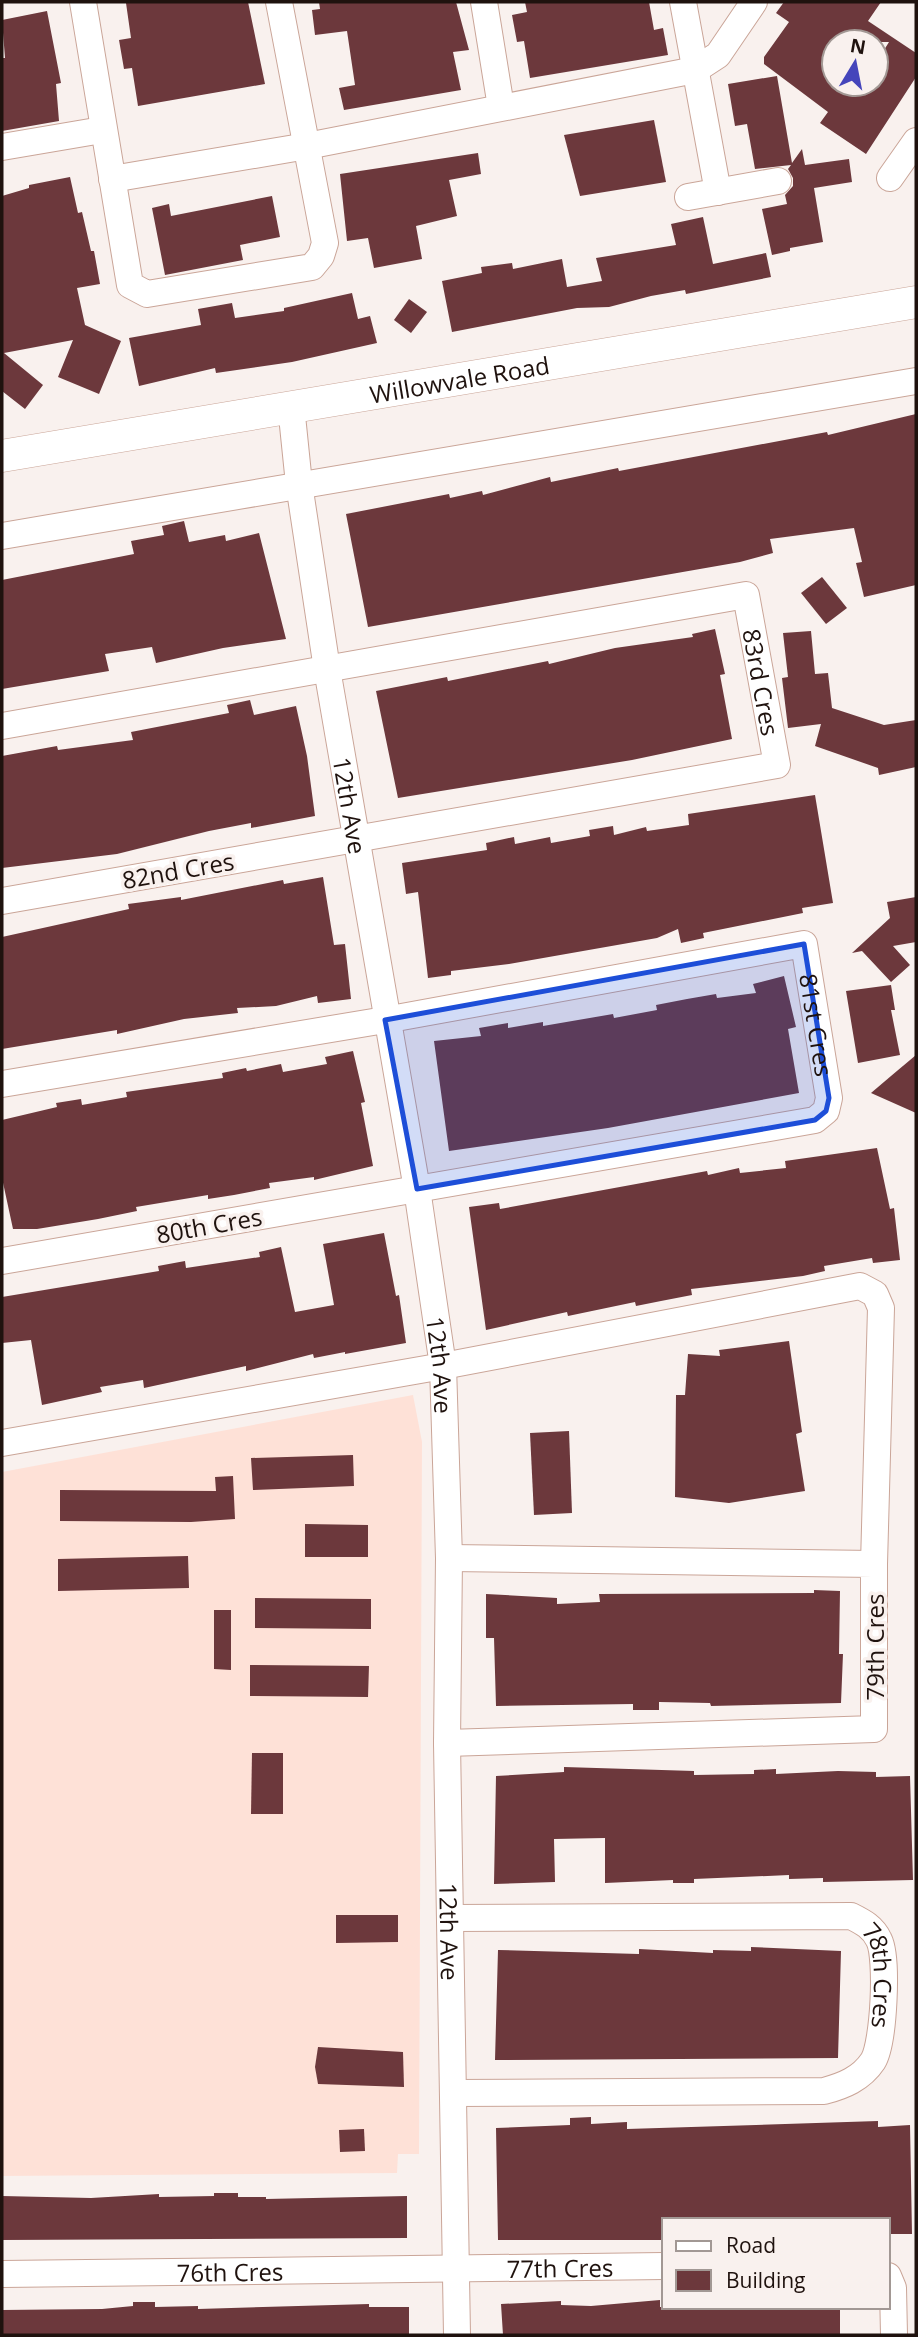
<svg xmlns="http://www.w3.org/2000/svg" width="918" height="2337" font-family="'Open Sans',sans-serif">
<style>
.built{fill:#fee1d7}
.building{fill:#6c383c;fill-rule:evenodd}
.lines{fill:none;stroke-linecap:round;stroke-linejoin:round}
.minor-casing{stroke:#caa598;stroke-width:28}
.tertiary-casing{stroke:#caa598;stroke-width:33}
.minor{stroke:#fff;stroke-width:26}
.tertiary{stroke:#fff;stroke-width:32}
.marked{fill:#1d4ed8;fill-opacity:0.2;stroke:#1d4ed8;stroke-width:5;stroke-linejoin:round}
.labels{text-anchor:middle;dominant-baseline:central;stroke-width:7;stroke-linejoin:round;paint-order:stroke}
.street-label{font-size:24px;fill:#1f120e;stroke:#f9f1ee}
</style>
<rect width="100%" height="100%" fill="#f9f1ee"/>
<!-- built -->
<polygon class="built" points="413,1395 422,1442 419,2154 398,2154 397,2173 2,2176 2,1472"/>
<!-- building -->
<g class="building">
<polygon points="135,2 248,2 265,84 138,106 132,68 124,69 119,40 131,38 126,3"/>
<polygon points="319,2 456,2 469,50 453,52 461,90 344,110 339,88 355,85 347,31 315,35 312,10 320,9"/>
<polygon points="525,2 649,2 654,30 663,28 668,55 530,78 524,41 517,42 512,15 527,12"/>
<path d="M784,2H881L868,21L916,53V77L866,154L820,123L828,112L764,64V57L789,22L776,13ZM834,42H889L876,63V84H834Z"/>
<polygon points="47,11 61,83 56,84 59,121 2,131 2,58 5,58 2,20"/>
<polygon points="777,76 792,163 802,149 805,165 849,159 852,182 814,188 823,242 790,248 790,251 772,255 762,209 787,204 785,195 793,186 793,178 788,169 791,165 755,169 747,124 735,126 728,84"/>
<polygon points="654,120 666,182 580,196 564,135"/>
<polygon points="478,153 481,174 449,180 457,216 416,226 422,259 374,268 368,238 347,241 340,174"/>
<polygon points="70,177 78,213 82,212 91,251 94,251 100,284 77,288 85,325 121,341 99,394 58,377 73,340 4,353 43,385 25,409 2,391 2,196 29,188 29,185"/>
<polygon points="272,196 280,237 240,245 243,260 165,275 152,208 169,204 171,216"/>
<polygon points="703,217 713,264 766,253 771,277 686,294 685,290 651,296 609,307 577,308 452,332 442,281 482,273 481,267 512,263 513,269 562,259 567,287 602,281 596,258 676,245 671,224"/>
<polygon points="352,293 358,319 370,316 377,343 292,362 216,373 215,368 139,386 129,338 201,325 198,309 232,303 235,318 284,311 284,308"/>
<polygon points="409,299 427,312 411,333 394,320"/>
<polygon points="916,414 916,585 864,597 856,563 862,562 854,528 770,539 773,553 740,562 368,627 346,514 449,494 450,498 482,491 483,495 550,477 551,482 618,468 619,471 827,432 828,435"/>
<polygon points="184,521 189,542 225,535 226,541 259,533 286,639 223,648 156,663 152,647 105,654 109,671 2,689 2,580 134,554 131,541 164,535 162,526"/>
<polygon points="822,577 847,608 826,624 801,593"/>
<polygon points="715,629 725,674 720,675 732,739 632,760 398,798 376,691 447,677 448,681 548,661 549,664 615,648 693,637 692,634"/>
<polygon points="811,631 815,674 828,673 832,708 884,725 916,720 916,767 879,775 878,768 815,746 821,724 788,728 782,678 788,677 783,633"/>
<polygon points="250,700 254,715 296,706 307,756 315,816 251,828 251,823 209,831 117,854 2,868 2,756 57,746 58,750 133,740 131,732 229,713 227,705"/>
<polygon points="815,795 833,903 802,908 803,913 703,933 704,938 681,943 678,929 657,938 509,964 451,971 451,975 428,978 418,892 406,894 402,863 487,850 486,843 514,837 515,844 550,837 551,843 590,836 589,830 613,826 614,835 646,827 647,831 689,825 688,814"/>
<polygon points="323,877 334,945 345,944 351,999 318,1003 317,996 276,1006 237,1008 238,1013 184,1019 117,1034 117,1030 2,1049 2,937 129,909 128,904 181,897 181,900 283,880 284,884"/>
<polygon points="916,897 916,942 893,946 910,965 891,982 862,951 852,953 890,918 887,902"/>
<polygon points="784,976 796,1027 788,1029 799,1093 608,1128 449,1151 434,1041 481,1036 479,1028 508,1023 508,1028 543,1022 543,1026 613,1014 614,1018 657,1010 656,1005 687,999 716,994 717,998 756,993 753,984"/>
<polygon points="891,985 895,1010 891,1010 900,1055 858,1063 846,991"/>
<polygon points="353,1051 365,1102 361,1103 373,1166 314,1180 314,1177 269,1183 270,1188 234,1195 208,1199 208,1195 136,1207 137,1211 98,1219 37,1229 13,1229 2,1178 2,1120 57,1107 56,1103 81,1099 82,1105 127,1097 126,1092 223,1078 222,1073 246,1068 247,1071 281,1064 283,1072 327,1064 325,1057"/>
<polygon points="916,1055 916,1113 871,1093 891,1076"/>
<polygon points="877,1148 890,1209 894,1208 900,1260 873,1263 872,1258 824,1266 825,1271 803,1276 691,1289 692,1295 661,1301 636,1306 635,1302 568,1316 567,1312 486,1330 469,1207 499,1203 500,1209 707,1171 708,1175 739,1168 740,1173 786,1168 785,1161"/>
<polygon points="384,1233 396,1296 399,1295 406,1343 345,1354 345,1352 314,1358 313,1354 246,1371 246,1366 144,1388 143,1380 100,1387 102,1392 42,1405 31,1340 2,1343 2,1297 159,1271 158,1266 185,1261 186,1268 260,1257 259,1252 281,1247 295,1312 334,1305 323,1244"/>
<polygon points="789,1341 802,1432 796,1434 805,1491 729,1503 675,1497 676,1395 685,1395 688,1354 720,1356 719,1350"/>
<polygon points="569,1431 572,1513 534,1515 530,1433"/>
<polygon points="353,1455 354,1486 253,1490 251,1458"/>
<polygon points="233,1476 235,1519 191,1522 60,1521 60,1490 216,1491 215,1477"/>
<polygon points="305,1524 368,1525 368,1557 305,1557"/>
<polygon points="188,1556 189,1588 58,1591 58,1559"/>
<polygon points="814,1590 840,1591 839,1654 843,1654 841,1703 711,1706 710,1703 659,1702 659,1710 633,1710 633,1704 496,1706 494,1638 486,1638 486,1594 557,1598 557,1604 600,1602 599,1594 814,1593"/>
<polygon points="255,1598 371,1599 371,1629 255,1628"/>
<polygon points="214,1610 231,1610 231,1670 214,1669"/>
<polygon points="250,1665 369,1666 368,1697 250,1696"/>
<polygon points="252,1753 283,1753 283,1814 251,1814"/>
<polygon points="564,1767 694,1771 694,1775 754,1774 754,1770 776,1769 776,1774 838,1771 876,1772 876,1777 910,1776 913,1880 823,1882 823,1878 789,1879 789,1875 694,1879 694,1883 673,1883 673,1880 605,1883 605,1838 554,1839 555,1882 494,1884 496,1776 564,1772"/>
<polygon points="336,1915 398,1915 398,1942 336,1943"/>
<polygon points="751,1947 841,1951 838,2058 495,2060 498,1950 639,1954 639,1949 713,1953 713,1950 751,1951"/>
<polygon points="318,2047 403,2052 404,2087 318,2084 315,2067"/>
<polygon points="591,2117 591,2124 627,2122 627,2129 878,2121 878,2127 910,2125 912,2234 888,2234 888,2220 664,2220 663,2240 498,2240 496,2128 570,2125 570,2118"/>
<polygon points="364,2129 365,2151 340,2152 339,2130"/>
<polygon points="214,2193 238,2193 238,2197 266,2197 266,2199 407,2196 407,2238 2,2240 2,2196 91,2198 159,2194 159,2197 214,2196"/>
<polygon points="660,2300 660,2307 840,2307 840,2335 503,2335 501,2304 561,2301 561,2305 591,2306"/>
<polygon points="133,2302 155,2302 155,2307 198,2306 198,2309 369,2304 369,2307 409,2307 409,2335 2,2335 2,2310 102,2309 133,2306"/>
</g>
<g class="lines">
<!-- minor casing -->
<g class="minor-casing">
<g id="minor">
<polyline points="83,2 130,285 147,294 312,267 321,256 325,243 279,2"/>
<polyline points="484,2 501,107"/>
<polyline points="683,2 718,192"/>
<polyline points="2,147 102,130"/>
<polyline points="890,178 916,141"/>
<polyline points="112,179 307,146 695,70 718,55 754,2"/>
<polyline points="688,197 778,181"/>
<path id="s1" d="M291,406L299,484L327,669L417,1189L443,1366L449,1558L447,1743L457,2335"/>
<polyline points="2,536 916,381"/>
<path id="s2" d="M2,726L746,595L777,765L2,901"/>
<path id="s3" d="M2,1084L385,1020L804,944L829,1098L826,1111L815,1120L2,1261"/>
<polyline points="2,1443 443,1366 860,1286 875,1294 881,1308 874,1564"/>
<polyline points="447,1743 874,1729 874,1564 449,1558"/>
<path id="s4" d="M452,1918L851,1916C863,1922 873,1927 879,1940C888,1958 884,2043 873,2061C861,2079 843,2086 824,2091L454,2093"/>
<path id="s5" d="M2,2274L664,2266"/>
<polyline points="888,2276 893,2288 894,2335"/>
</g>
</g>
<!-- tertiary casing -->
<g class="tertiary-casing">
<g id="tertiary">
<path id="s6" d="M2,456L916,302"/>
</g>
</g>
<!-- minor -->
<use href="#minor" class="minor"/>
<!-- tertiary -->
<use href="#tertiary" class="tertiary"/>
</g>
<!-- marked area -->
<path class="marked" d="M804,944L829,1098L826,1111L815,1120L417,1189L385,1020Z"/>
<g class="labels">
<!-- street labels -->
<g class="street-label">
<text stroke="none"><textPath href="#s6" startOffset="464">Willowvale Road</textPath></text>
<text stroke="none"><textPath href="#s2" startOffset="844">83rd Cres</textPath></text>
<text stroke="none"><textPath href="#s1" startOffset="404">12th Ave</textPath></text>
<text transform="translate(178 870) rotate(-10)">82nd Cres</text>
<text stroke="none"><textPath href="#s3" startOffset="896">81st Cres</textPath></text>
<text transform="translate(209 1225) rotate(-10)">80th Cres</text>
<text stroke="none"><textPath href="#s1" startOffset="971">12th Ave</textPath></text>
<text transform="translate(874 1647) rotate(-90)">79th Cres</text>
<text stroke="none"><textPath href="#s1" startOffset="1538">12th Ave</textPath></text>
<text stroke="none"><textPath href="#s4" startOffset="472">78th Cres</textPath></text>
<text stroke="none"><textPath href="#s5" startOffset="558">77th Cres</textPath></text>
<text stroke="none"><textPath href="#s5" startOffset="228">76th Cres</textPath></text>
</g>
</g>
<!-- border -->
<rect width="918" height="2337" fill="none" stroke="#1f120e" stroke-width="7"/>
<!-- legend -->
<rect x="662" y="2218" width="228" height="91" fill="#f9f1ee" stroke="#a29894" stroke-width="2"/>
<rect x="676" y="2241" width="35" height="10" fill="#ffffff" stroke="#a29894" stroke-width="2"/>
<text x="726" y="2253" font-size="21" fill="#1f120e">Road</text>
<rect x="676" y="2270" width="35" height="21" fill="#6c383c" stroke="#a29894" stroke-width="2"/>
<text x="726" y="2288" font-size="21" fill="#1f120e">Building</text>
<!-- north arrow -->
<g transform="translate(855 63) rotate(10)"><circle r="33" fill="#f9f1ee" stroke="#a29894" stroke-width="2"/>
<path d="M0-5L12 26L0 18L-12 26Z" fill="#4545bb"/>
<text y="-10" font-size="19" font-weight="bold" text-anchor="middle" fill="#1f120e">N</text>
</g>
</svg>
